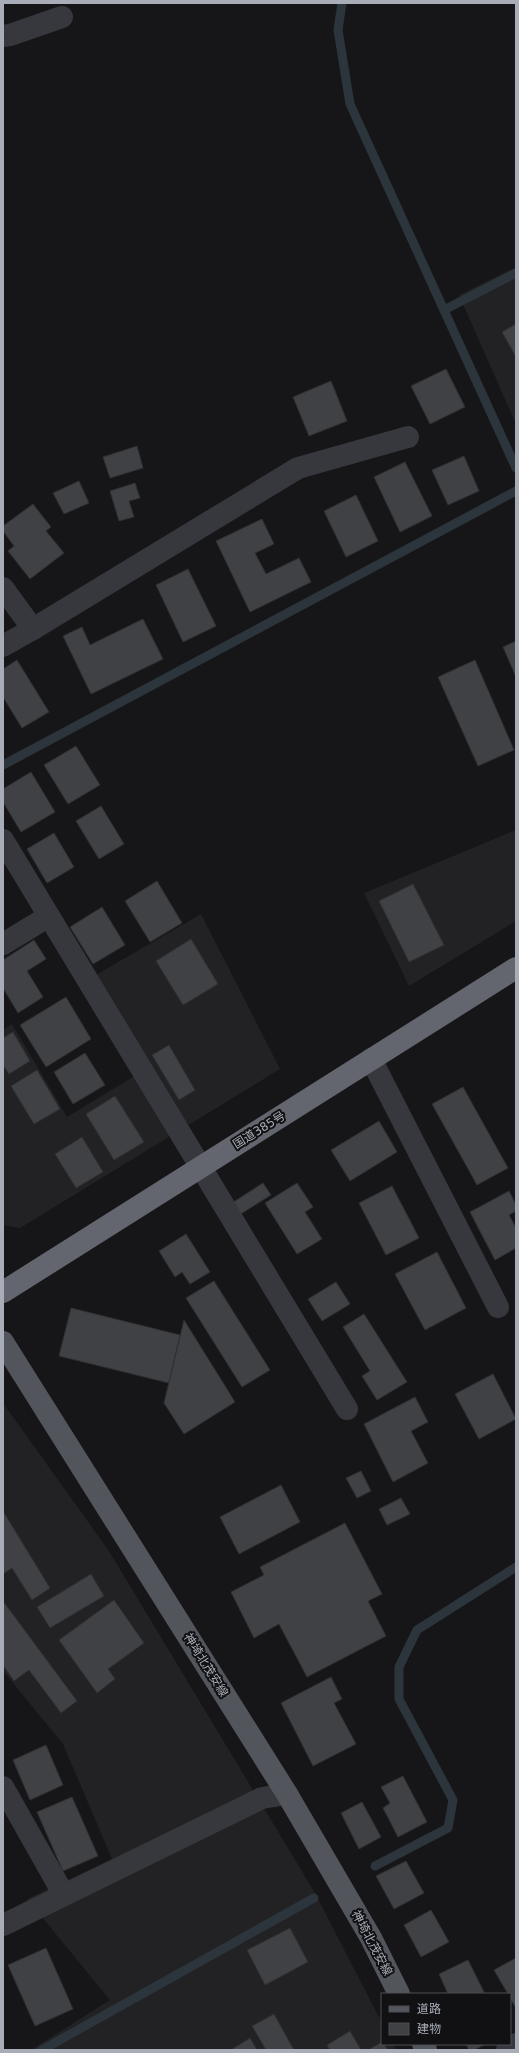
<svg xmlns="http://www.w3.org/2000/svg" width="519" height="2053" font-family="'DejaVu Sans','Noto Sans JP',sans-serif">
<style>
.built{fill:#222225}
.lines{fill:none;stroke-linecap:round;stroke-linejoin:round}
.stream{stroke:#2c353c;stroke-width:9}
.building{fill:#404145;stroke:#303034}
.minor{stroke:#37383d;stroke-width:22}
.major{stroke:#53555c;stroke-width:22}
.highway{stroke:#63666e;stroke-width:22}
.labels{text-anchor:middle;dominant-baseline:central;stroke-width:4;stroke-linejoin:round;paint-order:stroke}
.street-label{font-size:12px;fill:#a8adb8;stroke:#111113}
</style>
<rect width="100%" height="100%" fill="#161618"/>
<!-- built -->
<g class="built">
<polygon points="516,267 516,424 459,295"/>
<polygon points="516,830 516,921 409,986 364,893"/>
<polygon points="201,914 280,1069 20,1228 3,1225 3,1030 12,1024 67,1117 136,1075 82,983"/>
<polygon points="3,1403 109,1551 315,1893 382,2023 382,2044 393,2044 396,2050 31,2050 110,2000 27,1899 112,1859 63,1744 3,1671"/>
</g>
<g class="lines">
<!-- stream -->
<g class="stream">
<polyline points="342,3 338,30 350,104 516,468"/>
<polyline points="444,310 516,273"/>
<polyline points="3,765 516,491"/>
<polyline points="375,1866 448,1828 453,1800 399,1699 399,1667 417,1630 516,1567"/>
<polyline points="42,2050 314,1898"/>
</g>
</g>
<!-- building -->
<g class="building">
<polygon points="516,324 516,357 502,332"/>
<polygon points="446,369 465,407 430,424 411,386"/>
<polygon points="331,381 347,421 309,436 293,397"/>
<polygon points="137,446 143,468 110,478 103,457"/>
<polygon points="464,456 479,491 448,505 432,470"/>
<polygon points="405,462 432,516 400,532 374,477"/>
<polygon points="79,481 89,503 64,514 53,493"/>
<polygon points="135,483 140,498 129,501 134,517 119,521 110,491"/>
<polygon points="356,495 378,541 346,557 324,511"/>
<polygon points="33,504 51,527 46,531 64,553 30,579 8,551 14,546 3,531 3,526"/>
<polygon points="262,519 274,544 255,553 266,574 299,558 311,582 250,612 216,541"/>
<polygon points="188,569 216,626 183,642 156,585"/>
<polygon points="143,619 163,659 91,694 63,636 82,627 90,645"/>
<polygon points="516,641 516,677 503,647"/>
<polygon points="17,660 49,712 22,728 3,697 3,669"/>
<polygon points="475,660 514,750 478,766 438,677"/>
<polygon points="76,746 100,785 68,804 44,765"/>
<polygon points="31,772 55,812 21,832 3,802 3,789"/>
<polygon points="101,806 124,844 99,859 76,821"/>
<polygon points="54,833 74,867 47,883 27,849"/>
<polygon points="157,881 182,923 150,942 125,901"/>
<polygon points="413,884 444,945 409,962 379,901"/>
<polygon points="102,907 125,945 93,964 70,927"/>
<polygon points="191,939 218,984 183,1005 156,961"/>
<polygon points="34,940 46,959 27,971 43,997 18,1013 3,988 3,960"/>
<polygon points="66,997 91,1039 46,1067 20,1025"/>
<polygon points="13,1032 30,1061 9,1074 3,1065 3,1038"/>
<polygon points="169,1045 195,1090 179,1100 152,1055"/>
<polygon points="85,1053 105,1085 73,1104 54,1072"/>
<polygon points="37,1070 60,1109 34,1124 11,1086"/>
<polygon points="463,1087 508,1168 477,1185 432,1104"/>
<polygon points="115,1096 144,1142 114,1160 86,1114"/>
<polygon points="379,1121 397,1152 350,1181 331,1150"/>
<polygon points="82,1137 103,1172 76,1188 55,1154"/>
<polygon points="263,1183 271,1195 239,1215 232,1203"/>
<polygon points="297,1183 313,1207 305,1212 322,1239 297,1254 265,1203"/>
<polygon points="392,1186 419,1238 386,1255 359,1203"/>
<polygon points="509,1191 516,1205 516,1211 509,1215 516,1228 516,1248 495,1260 470,1212"/>
<polygon points="186,1234 210,1272 190,1284 182,1272 175,1277 159,1251"/>
<polygon points="437,1252 466,1308 425,1330 395,1274"/>
<polygon points="214,1281 270,1370 242,1387 186,1298"/>
<polygon points="336,1282 350,1304 322,1321 308,1299"/>
<polygon points="71,1308 180,1335 169,1383 59,1356"/>
<polygon points="364,1314 407,1382 377,1400 362,1376 370,1371 343,1327"/>
<polygon points="184,1320 235,1402 184,1434 164,1403"/>
<polygon points="493,1374 516,1419 479,1439 455,1394"/>
<polygon points="415,1397 428,1422 411,1431 428,1463 393,1482 364,1424"/>
<polygon points="361,1471 371,1491 357,1498 346,1478"/>
<polygon points="281,1485 300,1522 239,1554 220,1517"/>
<polygon points="401,1498 410,1514 387,1525 379,1509"/>
<polygon points="3,1511 50,1588 32,1600 12,1568 3,1574"/>
<polygon points="345,1523 382,1594 368,1601 386,1636 307,1677 279,1624 254,1638 231,1592 264,1575 260,1567"/>
<polygon points="91,1574 104,1596 50,1628 37,1607"/>
<polygon points="114,1600 144,1643 108,1669 115,1679 97,1693 59,1640"/>
<polygon points="3,1601 77,1701 61,1713 29,1670 14,1681 3,1665"/>
<polygon points="331,1677 342,1699 334,1703 356,1744 313,1766 281,1703"/>
<polygon points="46,1745 63,1785 30,1800 13,1760"/>
<polygon points="403,1776 427,1822 398,1837 383,1808 390,1803 381,1787"/>
<polygon points="72,1797 98,1856 63,1871 37,1812"/>
<polygon points="362,1802 381,1837 359,1849 341,1813"/>
<polygon points="406,1861 424,1893 394,1909 376,1876"/>
<polygon points="431,1910 449,1942 421,1957 404,1925"/>
<polygon points="290,1928 308,1962 265,1985 247,1950"/>
<polygon points="46,1948 73,2009 35,2026 8,1965"/>
<polygon points="516,1958 516,2008 510,1998 510,1994 508,1994 494,1970"/>
<polygon points="468,1960 484,1992 479,1994 448,1994 439,1974"/>
<polygon points="274,2014 294,2050 266,2050 252,2026"/>
<polygon points="350,2031 361,2050 330,2050 327,2045"/>
<polygon points="250,2038 257,2050 231,2050"/>
<polygon points="382,2042 388,2050 368,2050"/>
<polygon points="466,2044 486,2044 474,2050 469,2050"/>
</g>
<g class="lines">
<!-- minor -->
<g class="minor">
<polyline points="3,36 10,35 62,17"/>
<polyline points="3,588 33,629 3,646"/>
<polyline points="33,629 298,468 408,437"/>
<polyline points="3,840 347,1409"/>
<polyline points="3,944 49,916"/>
<polyline points="371,1059 498,1307"/>
<polyline points="3,1787 64,1895"/>
<polyline points="3,1925 262,1798 287,1794"/>
<polyline points="507,2050 516,2044"/>
</g>
<!-- major -->
<g class="major">
<polyline points="3,1342 287,1794 371,1938 399,1994"/>
<polyline points="423,2044 426,2050"/>
</g>
<!-- highway -->
<polyline class="highway" points="3,1292 516,968"/>
</g>
<g class="labels">
<!-- street labels -->
<g class="street-label">
<text transform="translate(259 1130) rotate(-32)">国道385号</text>
<text transform="translate(206 1665) rotate(58)">神埼北茂安線</text>
<text transform="translate(372 1943) rotate(62)">神埼北茂安線</text>
</g>
</g>
<!-- border -->
<rect width="519" height="2053" fill="none" stroke="#a8adb8" stroke-width="8"/>
<!-- legend -->
<rect x="381" y="1993" width="130" height="52" fill="#111113" stroke="#4d4f55"/>
<rect x="389" y="2006" width="20" height="6" fill="#53555c" stroke="#4d4f55"/>
<text x="417" y="2013" font-size="12" fill="#a8adb8">道路</text>
<rect x="389" y="2023" width="20" height="12" fill="#404145" stroke="#4d4f55"/>
<text x="417" y="2033" font-size="12" fill="#a8adb8">建物</text>
</svg>
